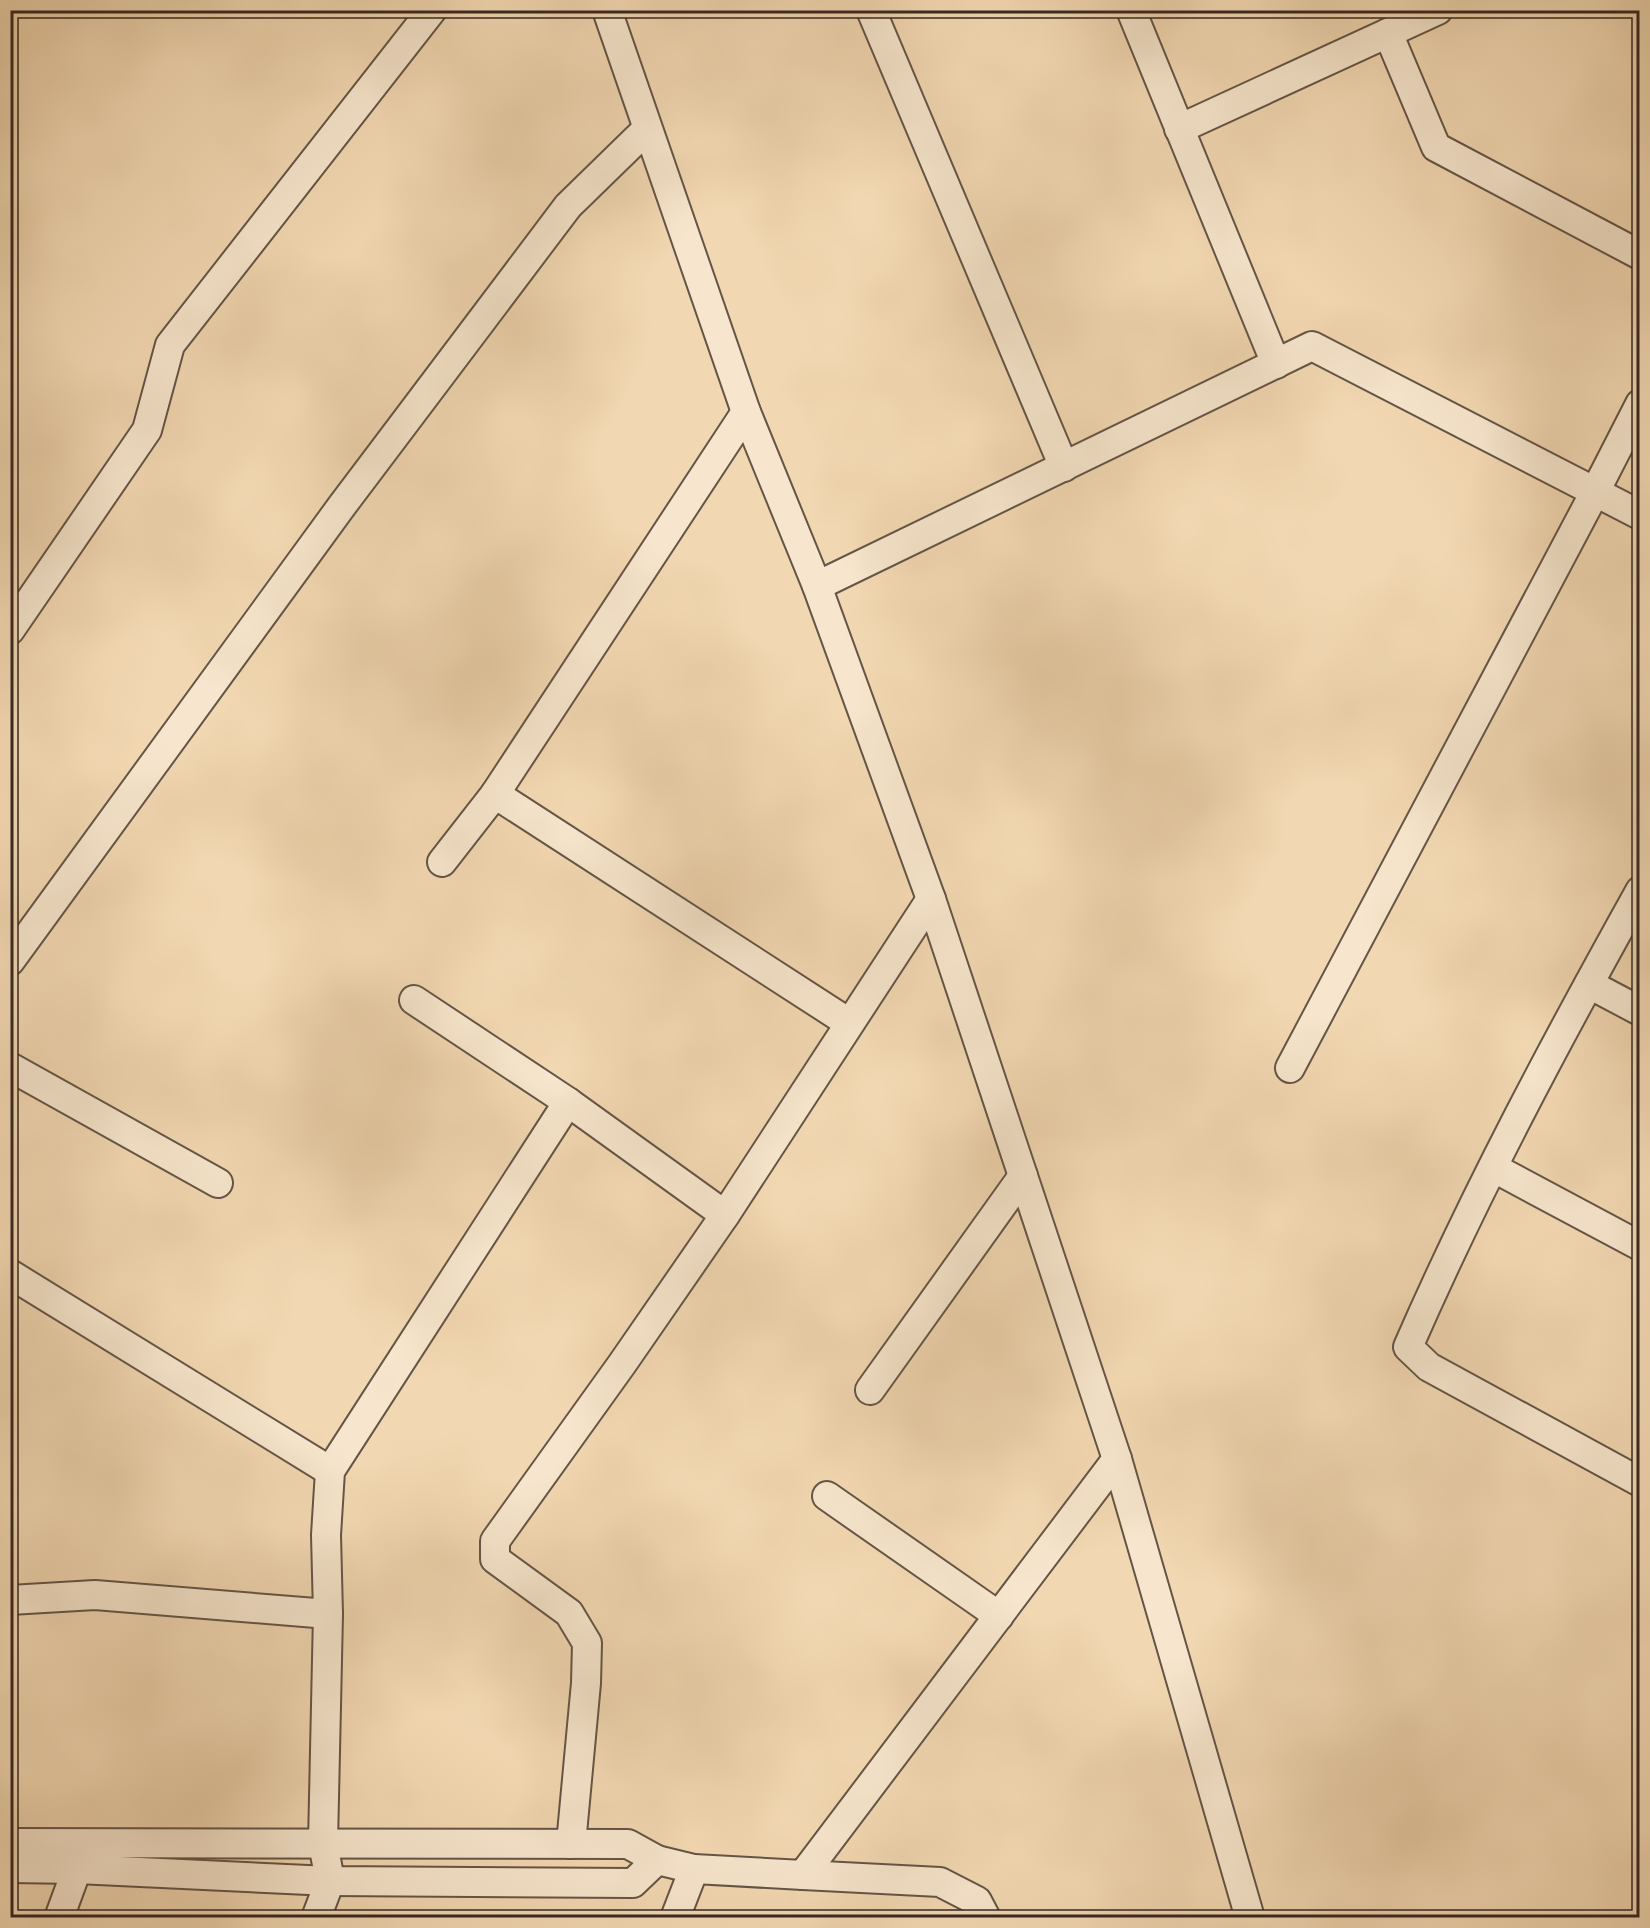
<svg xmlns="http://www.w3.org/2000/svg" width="1650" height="1928" font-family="'Libre Caslon Text',serif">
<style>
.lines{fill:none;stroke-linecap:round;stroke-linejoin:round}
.minor-casing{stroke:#655547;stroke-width:32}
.minor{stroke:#f7e6cd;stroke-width:28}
</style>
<rect width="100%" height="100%" fill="#f2d8b2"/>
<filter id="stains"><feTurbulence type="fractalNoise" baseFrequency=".00333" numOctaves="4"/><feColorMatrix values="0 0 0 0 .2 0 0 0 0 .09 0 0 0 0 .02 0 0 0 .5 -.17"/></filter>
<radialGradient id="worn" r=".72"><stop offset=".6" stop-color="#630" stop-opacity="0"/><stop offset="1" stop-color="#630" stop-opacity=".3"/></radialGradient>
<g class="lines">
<!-- minor casing -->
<g class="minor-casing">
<g id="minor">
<polyline points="871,10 1064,467"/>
<polyline points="1131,10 1276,364"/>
<polyline points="1388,33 1436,147 1640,255"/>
<polyline points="1179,129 1438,10"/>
<polyline points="817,586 1312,346 1640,515"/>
<polyline points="10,630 147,430 170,345 432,10"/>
<polyline points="495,794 746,412"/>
<polyline points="442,862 495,794 849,1023"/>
<path d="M1640,891C1557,1040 1476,1191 1408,1347L1429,1367L1640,1482"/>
<polyline points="10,961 341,507 568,206 647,129"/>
<polyline points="1589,984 1640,1011"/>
<polyline points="414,1000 568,1102"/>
<polyline points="10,1067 218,1183"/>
<polyline points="1290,1068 1595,492 1640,404"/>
<polyline points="1494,1168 1640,1246"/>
<polyline points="10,1274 330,1471"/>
<polyline points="870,1390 1023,1176"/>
<polyline points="1117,1459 1250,1918"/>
<polyline points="827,1496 999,1616"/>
<polyline points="10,1600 95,1595 328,1614"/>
<polyline points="10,1843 628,1844 657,1860 694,1869 803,1875 1117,1459 931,899 817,586 746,412 607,10"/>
<polyline points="571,1844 586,1683 587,1643 569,1613 495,1559 495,1541 622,1364 725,1215"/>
<polyline points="10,1868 77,1869 330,1881 633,1883 657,1860"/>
<polyline points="803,1875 940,1882 977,1901 986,1918"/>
<polyline points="59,1918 77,1869 80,1851"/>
<polyline points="316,1918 330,1881 323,1843 328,1614 326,1535 330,1471 568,1102 725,1215 931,899"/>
<polyline points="675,1918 694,1869"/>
</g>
</g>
<!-- minor -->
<use href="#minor" class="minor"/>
</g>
<!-- margin -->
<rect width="1650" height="1928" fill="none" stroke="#f2d8b2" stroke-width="36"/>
<rect x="12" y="12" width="1626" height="1904" fill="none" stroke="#362923" stroke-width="3"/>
<rect x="18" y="18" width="1614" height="1892" fill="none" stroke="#362923" stroke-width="1.5"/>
<rect width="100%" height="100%" filter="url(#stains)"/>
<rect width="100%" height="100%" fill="url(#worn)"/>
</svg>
